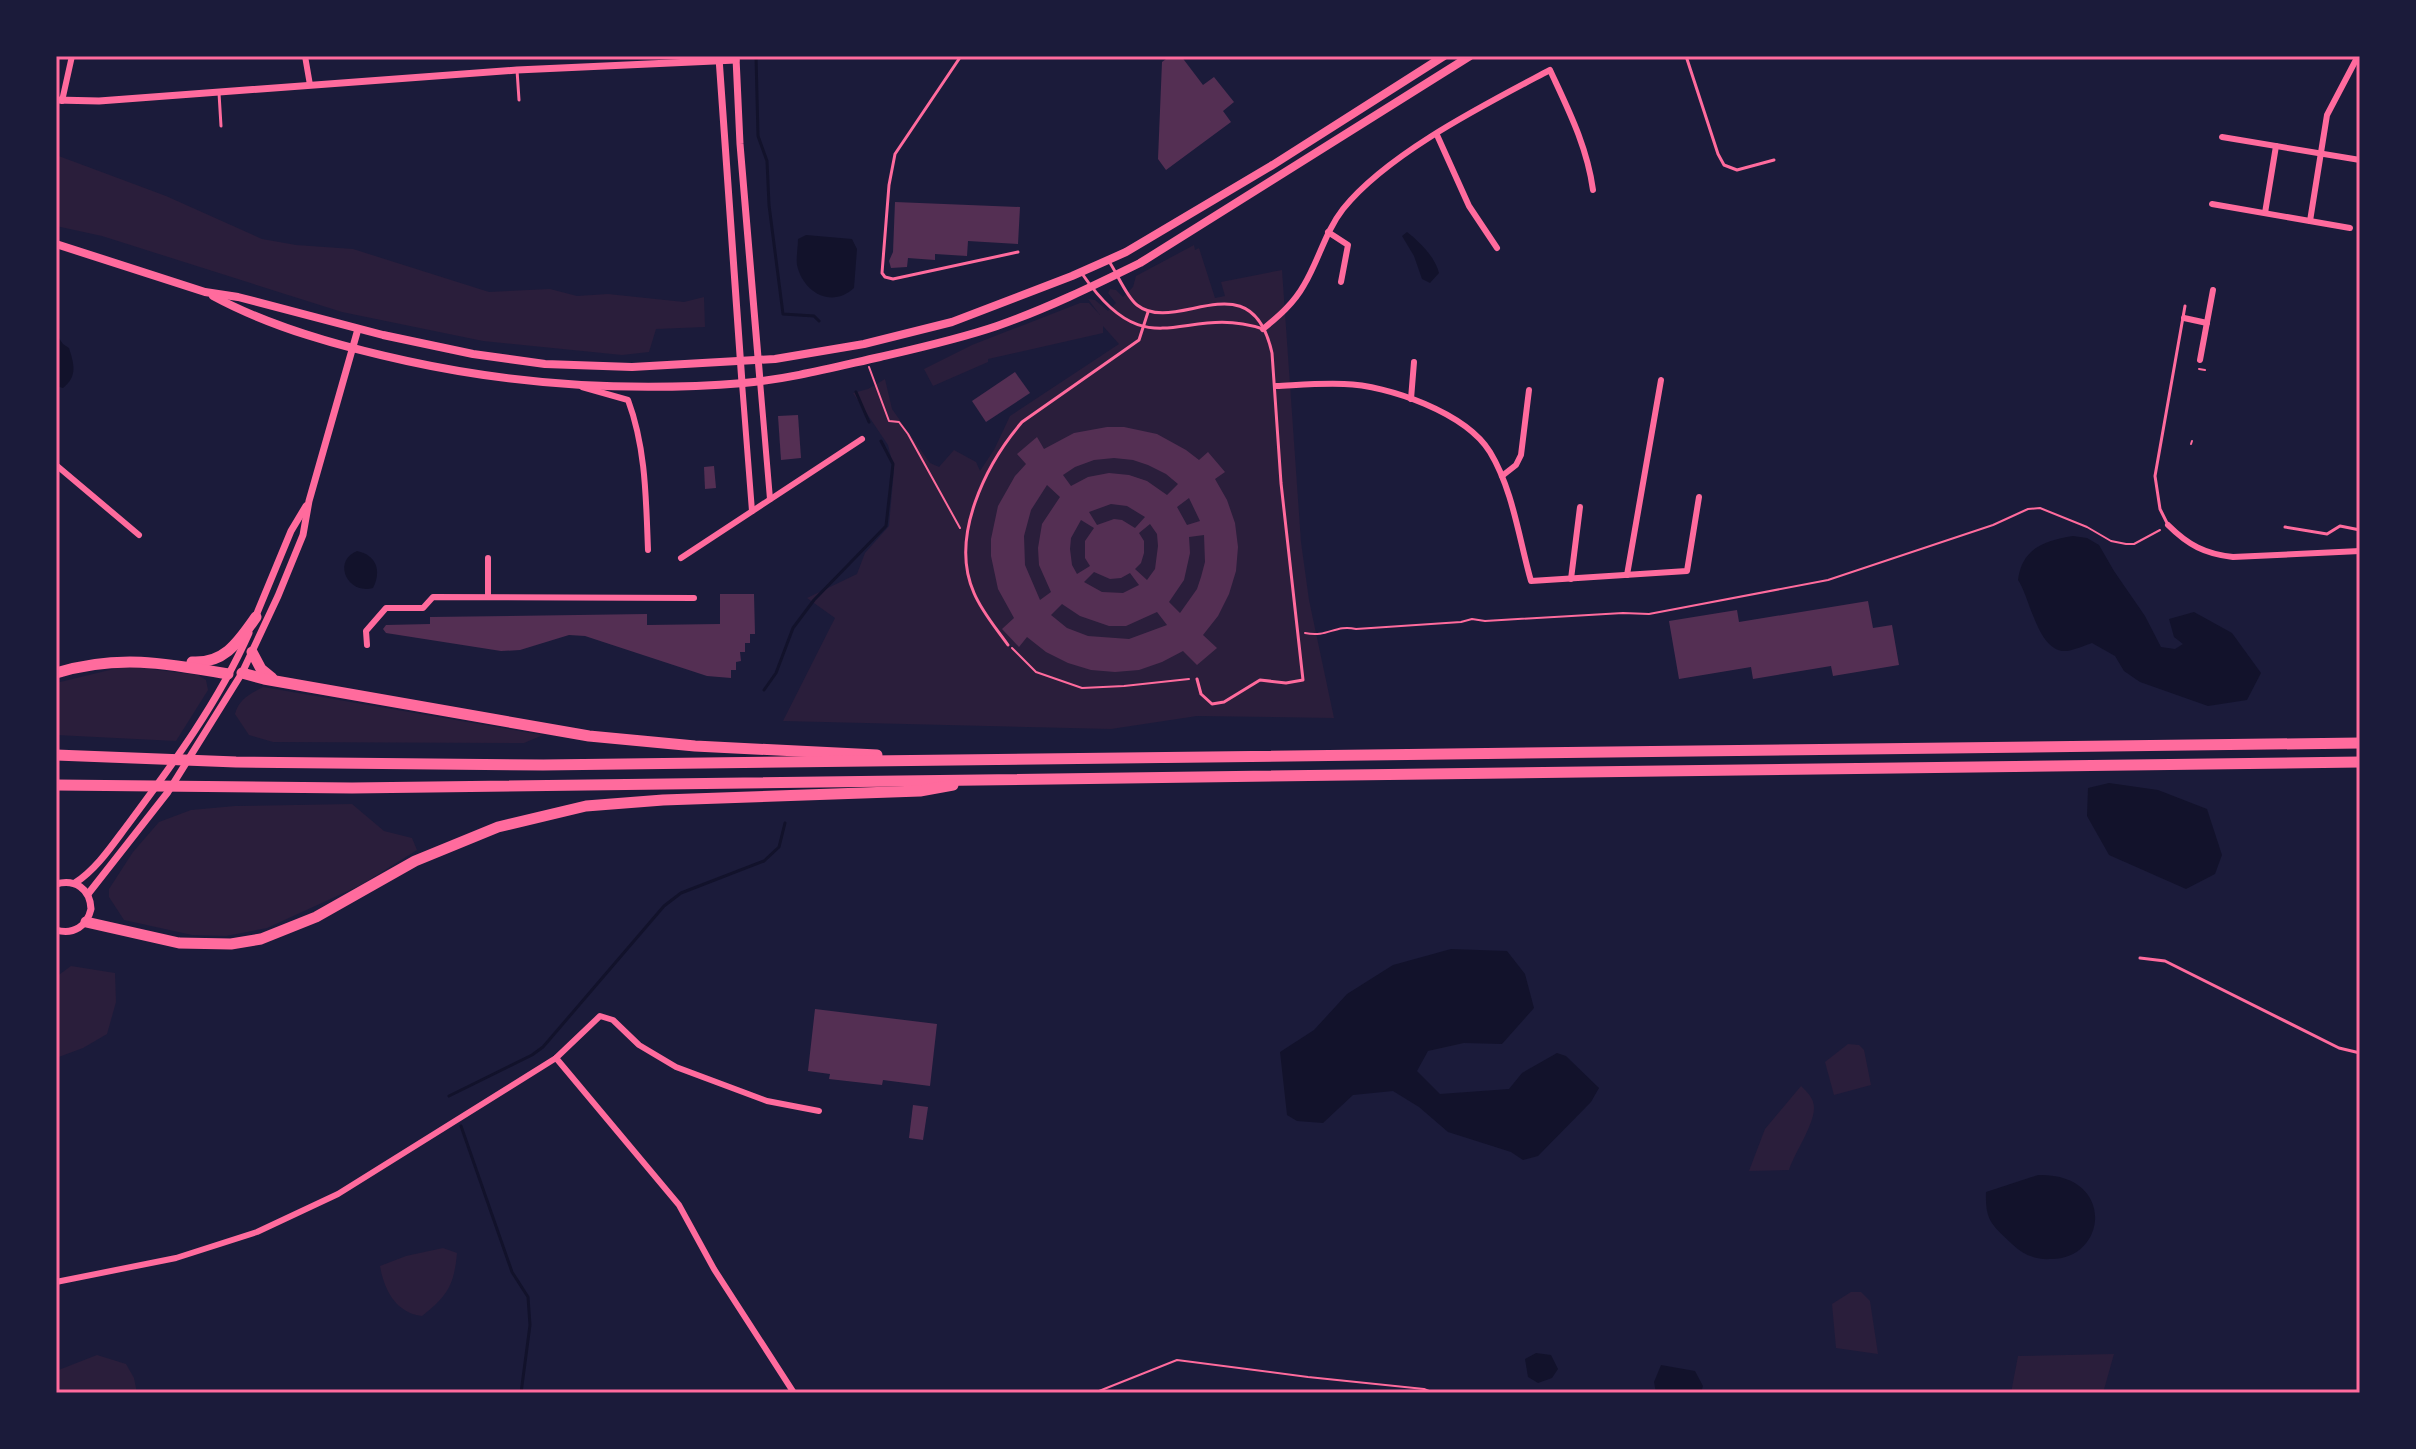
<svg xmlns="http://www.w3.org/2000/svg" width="2416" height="1449" font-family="'Playfair Display',serif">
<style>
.green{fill:#2a1e3b}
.water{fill:#12122b}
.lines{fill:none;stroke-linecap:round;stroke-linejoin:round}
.stream{stroke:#12122b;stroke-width:3}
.building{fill:#542f53;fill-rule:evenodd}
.path{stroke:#ff6b9d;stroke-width:2}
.service{stroke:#ff6b9d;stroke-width:3}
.minor{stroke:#ff6b9d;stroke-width:6}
.tertiary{stroke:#ff6b9d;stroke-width:7}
.secondary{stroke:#ff6b9d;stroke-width:8}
.motorway{stroke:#ff6b9d;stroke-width:11}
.neatline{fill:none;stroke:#ff6b9d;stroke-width:3}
</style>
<rect width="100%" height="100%" fill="#1b1b3a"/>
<!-- green -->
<g class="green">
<polygon points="56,155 166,196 262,239 296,245 353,249 489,292 550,289 577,296 608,294 684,302 704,297 705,327 656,329 649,352 622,355 483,341 342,312 102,236 56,226"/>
<polygon points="1194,245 1195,250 1199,248 1215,298 1225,296 1221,282 1282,270 1301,542 1309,600 1334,718 1197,716 1111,729 783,721 835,618 807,598 857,574 865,553 889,526 894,469 888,445 853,393 868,389 885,379 892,409 930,463 939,467 954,450 976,462 980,471 994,450 1010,416 1119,344 1103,326 1103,333 988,359 988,362 933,386 924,369 972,345 1080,303 1089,303 1100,315 1088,299 1095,300 1108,311 1116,303 1108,293 1110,289 1116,290 1123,297 1133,287 1136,276"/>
<polygon points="126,666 198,675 206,680 208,690 176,741 56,735 56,683"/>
<path d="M263,687L543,735L524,743L273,742L249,735L235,714C239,699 250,694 263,687Z"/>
<polygon points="352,804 384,831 412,838 417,850 361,885 267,928 226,936 192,935 124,920 109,897 109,889 133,852 159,822 191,810 235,806"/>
<polygon points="71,966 115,973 116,1002 107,1034 83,1048 56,1058 56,977"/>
<polygon points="1848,1044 1859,1045 1864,1050 1871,1085 1834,1095 1825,1062"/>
<path d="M1801,1086C1807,1092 1814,1098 1814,1108C1814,1125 1795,1152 1789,1170L1749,1171L1765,1129Z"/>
<path d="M443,1248L457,1253C454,1286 447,1296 422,1316C396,1313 384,1290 380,1266L406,1256Z"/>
<polygon points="1851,1292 1861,1292 1870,1301 1878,1354 1836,1348 1832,1304"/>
<polygon points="2114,1354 2103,1393 2011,1393 2018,1356"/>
<polygon points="97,1355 126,1364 134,1378 137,1393 56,1393 56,1371"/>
</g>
<!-- water -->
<g class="water">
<path d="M1407,232C1420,242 1435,257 1439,273L1430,283L1422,279L1414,256L1402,236Z"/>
<path d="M806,235L852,239L857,249L854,288C831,309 803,292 797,265C796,257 798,247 798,239Z"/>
<path d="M56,334L63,344L69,348C74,364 78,376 63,388L56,386Z"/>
<path d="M2073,536L2087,538L2099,545L2114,571L2145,616L2161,647L2175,649L2183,644L2174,637L2169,619L2194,612L2232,633L2261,673L2247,700L2208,706L2140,682L2124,671L2115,656L2092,643C2085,645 2075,650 2067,651C2038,654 2030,597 2018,580C2022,548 2044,541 2073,536Z"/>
<path d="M357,551C376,555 382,570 373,588C347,595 332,561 357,551Z"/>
<polygon points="2109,783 2158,790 2207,809 2222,855 2215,874 2186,889 2109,855 2087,816 2088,788"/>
<polygon points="1451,949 1507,951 1525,974 1534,1008 1502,1044 1464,1043 1428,1051 1417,1071 1440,1094 1509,1089 1522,1073 1557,1053 1566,1056 1599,1088 1591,1102 1538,1156 1523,1160 1511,1152 1448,1132 1419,1107 1393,1091 1353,1095 1323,1123 1297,1121 1287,1115 1280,1052 1314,1030 1347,994 1393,965"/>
<path d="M2038,1175C2116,1173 2108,1259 2051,1259C2036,1260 2023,1255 2012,1244C1992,1225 1985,1221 1986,1192Z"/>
<polygon points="1536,1353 1551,1355 1558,1369 1552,1378 1538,1383 1528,1377 1525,1359"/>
<polygon points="1661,1365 1695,1371 1703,1386 1701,1393 1656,1393 1654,1382"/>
</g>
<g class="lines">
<!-- stream -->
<g class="stream">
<polyline points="756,56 758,136 767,161 769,205 783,314 814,316 819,321"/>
<polyline points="856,392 869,422"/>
<polyline points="764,690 776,673 793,628 814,600 886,526 893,464 881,441"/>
<polyline points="449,1096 532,1055 543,1047 664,906 681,893 764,861 779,847 785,823"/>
<polyline points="461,1126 512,1272 528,1297 530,1325 521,1393"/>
</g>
</g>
<!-- building -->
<g class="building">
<polygon points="1170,56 1181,56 1203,85 1214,77 1234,102 1223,111 1231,122 1166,170 1158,159 1162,62"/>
<polygon points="895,202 1020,207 1018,244 968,241 967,256 935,254 935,260 908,258 907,267 891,268 889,261 893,252"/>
<polygon points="1015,372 1030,393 986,422 972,401"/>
<polygon points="798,415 801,458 781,460 778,416"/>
<path d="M1107,427H1124L1157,434L1186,450L1199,460L1208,452L1225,472L1215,479L1227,500L1235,523L1238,547L1236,571L1229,594L1218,616L1203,635L1217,648L1197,665L1183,651L1162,662L1139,670L1115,672L1091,670L1068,663L1046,652L1027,637L1019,647L1002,629L1014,618L998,589L991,556V539L998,506L1015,476L1026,464L1017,454L1037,437L1044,449L1074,433ZM1114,458L1133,460L1148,465L1166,474L1178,484L1167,495L1147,481L1129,475L1109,473L1088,477L1071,486L1063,475L1075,467L1094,460ZM1047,485L1060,497L1042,524L1038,548L1039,565L1051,592L1040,600L1025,565L1024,536L1031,510ZM1189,498L1200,521L1187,525L1177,507ZM1111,504L1127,506L1145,517L1135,528L1122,520L1114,519L1097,525L1089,512ZM1081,520L1094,528L1085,541V558L1090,566L1077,574L1072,565L1070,549L1071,538ZM1150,524L1157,534L1158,546L1155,569L1147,580L1135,569L1141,563L1144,553V541L1139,533ZM1204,535L1205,562L1201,577L1197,589L1180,613L1169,602L1184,580L1190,553L1189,537ZM1094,572L1110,579L1121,578L1130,573L1139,585L1123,593L1102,592L1084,582ZM1062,604L1080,616L1109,626H1126L1157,612L1167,625L1129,639L1088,636L1067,628L1051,615Z"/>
<polygon points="714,466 716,488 705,489 704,467"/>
<polygon points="720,594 754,594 755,634 750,634 750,643 745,643 745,652 740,652 741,661 736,662 736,670 731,670 731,678 707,676 585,636 569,635 520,650 501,651 386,633 383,629 386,625 430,624 430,617 647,614 647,625 720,624"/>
<polygon points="1868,601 1873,628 1892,625 1899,665 1833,676 1831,666 1753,679 1751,667 1679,679 1669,621 1737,610 1739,622"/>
<polygon points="815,1009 937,1024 930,1086 883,1080 882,1085 829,1079 830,1074 808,1071"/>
<polygon points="913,1105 928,1107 923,1140 909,1138"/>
</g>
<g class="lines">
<!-- path -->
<g class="path">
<polyline points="869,367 889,421 899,422 908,434 960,528"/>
<polyline points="2199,369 2205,370"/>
<polyline points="2191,444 2192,441"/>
<path d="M1305,633C1328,638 1335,624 1356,629L1461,622L1472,619L1485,621L1623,613L1649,614L1828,580L1993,525L2028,509L2040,508L2087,527L2111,541L2126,544H2134L2160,530"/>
<polyline points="1012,648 1036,672 1082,688 1124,686 1189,679"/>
<polyline points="1094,1393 1177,1360 1308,1377 1424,1389 1434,1393"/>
</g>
<!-- service -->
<g class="service">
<polyline points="961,56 895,154 889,185 882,273 885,277 893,279 1018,252"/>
<polyline points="1686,56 1718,154 1724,165 1737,170 1774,160"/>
<polyline points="517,70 519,100"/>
<polyline points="219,93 221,126"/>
<path d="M1110,263C1118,275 1126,296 1137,305C1176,336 1251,258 1272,353L1281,483L1303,680L1286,683L1260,680L1224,702L1212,704L1201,694L1197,679"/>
<path d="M1083,275C1149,371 1183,302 1263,329"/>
<polyline points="2168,525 2160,509 2155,476 2185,306"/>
<polyline points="2285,527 2327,534 2340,526 2360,530"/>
<path d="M1008,645C996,628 982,612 974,593C949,537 986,464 1022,422L1139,340L1148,312"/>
<polyline points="2140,958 2165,961 2339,1048 2360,1053"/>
</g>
<!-- minor -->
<g class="minor">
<polyline points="305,56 310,85"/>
<polyline points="62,101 72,56"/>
<polyline points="1437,135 1469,206 1497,248"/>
<polyline points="2222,137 2360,160"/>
<polyline points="2212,204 2350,228"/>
<polyline points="2265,213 2276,146"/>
<polyline points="2310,221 2327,115 2358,56"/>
<polyline points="1328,232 1348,245 1341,282"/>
<polyline points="2184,318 2207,323"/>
<path d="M1263,329C1279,316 1294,303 1304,285C1319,260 1325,232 1343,209C1388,153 1486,104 1550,70C1568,109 1587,146 1593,190"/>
<polyline points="2200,360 2213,290"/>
<polyline points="760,381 770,499"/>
<polyline points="742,383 752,511"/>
<path d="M1276,386C1298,385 1321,383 1344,384C1388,385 1466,413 1490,452C1513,490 1519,539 1531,581L1687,571L1699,497"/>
<path d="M582,387L628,400C646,448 646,500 648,550"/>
<polyline points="1411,399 1414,362"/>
<polyline points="56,465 139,535"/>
<polyline points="1502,476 1516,465 1521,455 1529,390"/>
<path d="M2168,525C2188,545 2205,554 2233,557L2360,551"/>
<polyline points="488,558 488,597"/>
<polyline points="681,558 862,439"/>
<polyline points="1627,575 1661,380"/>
<polyline points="1571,579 1580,507"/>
<polyline points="367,645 366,631 386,608 423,608 433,597 694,598"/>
<polyline points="556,1058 679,1205 714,1269 794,1393"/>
<polyline points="56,1282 176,1258 257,1232 338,1194 556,1058 600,1016 613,1020 639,1045 676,1067 767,1101 819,1111"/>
</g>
<!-- tertiary -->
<g class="tertiary">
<polyline points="719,58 742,383"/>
<polyline points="736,58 740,144 760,381"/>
<polyline points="56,100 99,101 517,70 736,60"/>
<polyline points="255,618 291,531 306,506"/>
<path d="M75,883C97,869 113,844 129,823C173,764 219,701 249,633"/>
<path d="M56,884C75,879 90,888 91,909C87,926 74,935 56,930"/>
<polyline points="88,894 168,792 242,673 278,596 303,535 309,501 358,329"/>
</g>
<!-- secondary -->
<g class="secondary">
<polyline points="56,244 205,292 238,297 383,335 473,354 545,364 632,367 775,359 864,344 952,322 1072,276 1126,252 1271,166 1444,56"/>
<path d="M213,296C272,328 342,347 407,361C517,385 632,392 744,383C789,379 835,367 880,357C919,348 959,339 997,326C1046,309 1093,286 1140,263L1470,56"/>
</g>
<!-- motorway -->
<g class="motorway">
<polyline points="252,652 261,669 272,678"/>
<path d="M192,662C225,664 239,641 256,617"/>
<path d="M56,673C118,654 166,663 228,674"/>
<polyline points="242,673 264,679 589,736 695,746 877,755"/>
<polyline points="56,755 236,762 543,765 2360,743"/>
<polyline points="56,785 352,788 2360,762"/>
<polyline points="86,922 179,943 231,944 261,939 316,917 415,861 498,827 586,806 663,800 920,791 953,785"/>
</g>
</g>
<!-- border -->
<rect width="2416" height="1449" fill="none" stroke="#1b1b3a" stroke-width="116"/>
<rect x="58" y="58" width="2300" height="1333" class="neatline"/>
</svg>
